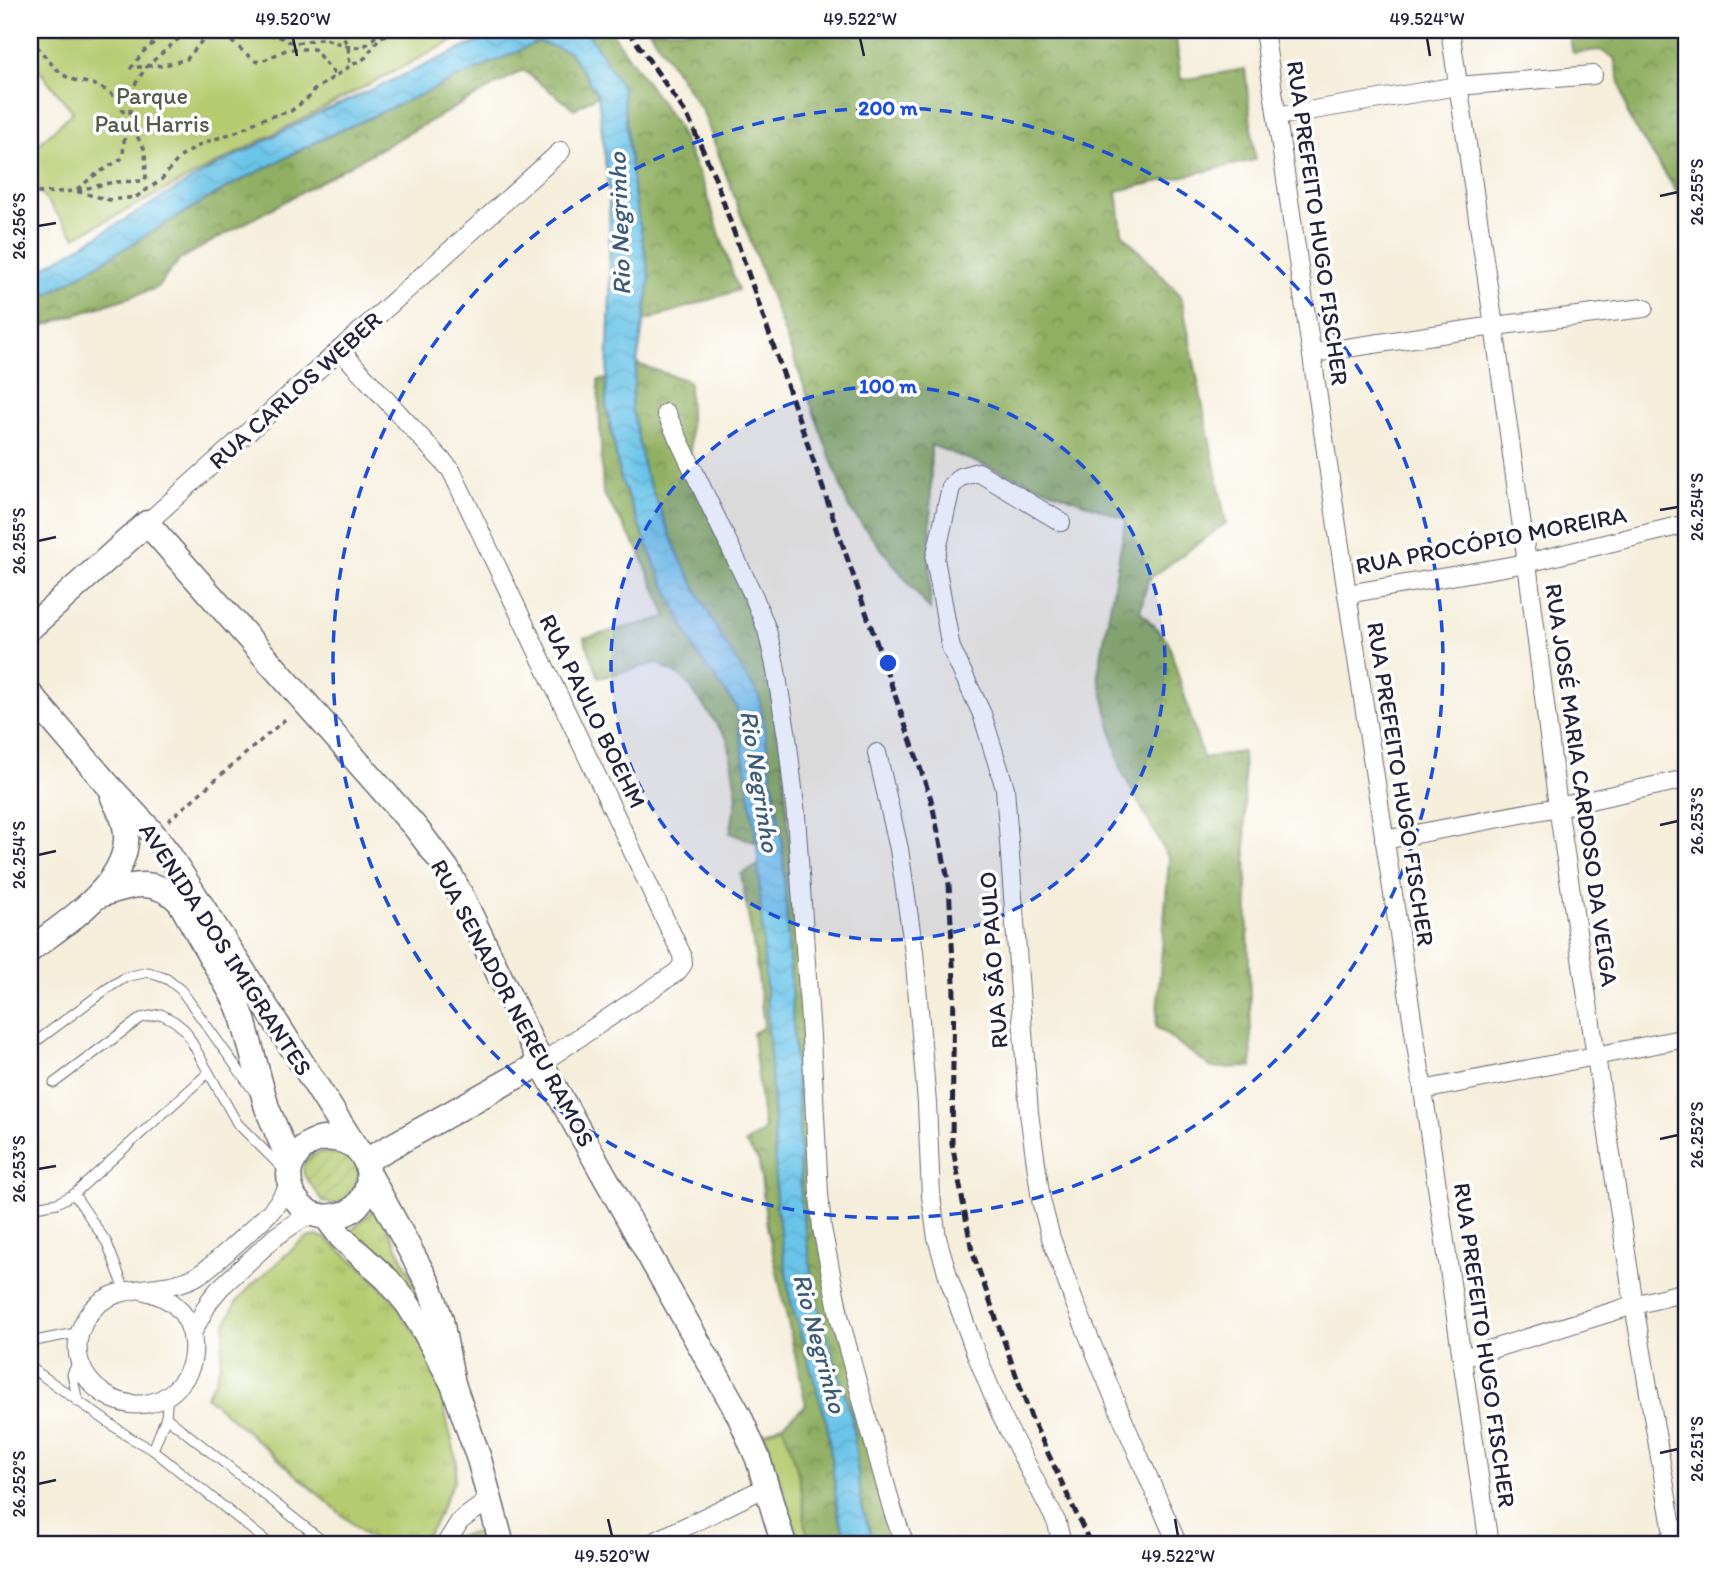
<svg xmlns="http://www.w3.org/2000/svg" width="1716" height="1575" font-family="Itim,sans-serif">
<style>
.grass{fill:url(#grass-tufts);stroke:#6c7655;stroke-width:2}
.forest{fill:url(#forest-crowns);stroke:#59684e;stroke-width:2}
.park{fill:#b5cb6f;stroke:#6c7655;stroke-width:2}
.garden{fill:url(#garden-furrows);stroke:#6c7655;stroke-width:2}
.water{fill:url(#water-waves);stroke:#467392;stroke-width:2}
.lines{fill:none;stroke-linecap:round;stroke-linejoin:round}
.lane-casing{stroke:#6c6973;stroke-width:11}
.street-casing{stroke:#6c6973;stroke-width:20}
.secondary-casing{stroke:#6c6973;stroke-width:27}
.path{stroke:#6c6973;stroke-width:3.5;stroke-dasharray:5 5;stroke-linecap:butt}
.lane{stroke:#fff;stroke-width:9}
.street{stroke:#fff;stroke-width:18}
.secondary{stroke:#fff;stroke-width:24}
.rail{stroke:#22223b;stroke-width:5;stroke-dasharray:10 5;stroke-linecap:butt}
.ticks{fill:none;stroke:#22223b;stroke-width:2.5}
.ring{fill:none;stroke:#1d4ed8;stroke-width:3.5;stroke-dasharray:12 9}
.labels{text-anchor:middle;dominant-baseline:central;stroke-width:7;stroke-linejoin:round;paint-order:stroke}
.park-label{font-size:24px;fill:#555d4d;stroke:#fff}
.street-label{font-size:24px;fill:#22223b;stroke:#fff}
.water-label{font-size:26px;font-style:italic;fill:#3c5b78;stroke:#fff}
.centre{fill:#1d4ed8;stroke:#fff;stroke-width:3.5}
.ring-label{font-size:21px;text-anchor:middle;font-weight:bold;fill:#1d4ed8;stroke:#fff;stroke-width:7;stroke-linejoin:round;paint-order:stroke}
.neatline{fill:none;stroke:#22223b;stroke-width:2.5}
.ticks-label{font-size:18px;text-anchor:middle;fill:#22223b}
</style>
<defs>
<pattern id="grass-tufts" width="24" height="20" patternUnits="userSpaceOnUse" patternTransform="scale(1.75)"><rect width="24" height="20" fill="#b5cb6f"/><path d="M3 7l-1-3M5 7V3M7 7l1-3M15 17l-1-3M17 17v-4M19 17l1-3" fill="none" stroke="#9bae61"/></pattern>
<pattern id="forest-crowns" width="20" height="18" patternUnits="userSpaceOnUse" patternTransform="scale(1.75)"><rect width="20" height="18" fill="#90af62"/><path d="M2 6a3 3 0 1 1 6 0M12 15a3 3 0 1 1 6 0" fill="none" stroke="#758e52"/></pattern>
<pattern id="garden-furrows" width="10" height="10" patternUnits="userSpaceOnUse" patternTransform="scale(1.75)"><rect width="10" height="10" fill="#b5cb6f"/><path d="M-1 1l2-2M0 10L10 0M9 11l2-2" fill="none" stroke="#9bae61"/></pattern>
<pattern id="water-waves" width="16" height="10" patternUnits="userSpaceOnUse" patternTransform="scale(1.75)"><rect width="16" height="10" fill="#6bc4e9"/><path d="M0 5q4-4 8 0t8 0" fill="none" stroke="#5ca8c9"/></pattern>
</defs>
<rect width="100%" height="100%" fill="#fff"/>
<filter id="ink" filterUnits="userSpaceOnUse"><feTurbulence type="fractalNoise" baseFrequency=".0143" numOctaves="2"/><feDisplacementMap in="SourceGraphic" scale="14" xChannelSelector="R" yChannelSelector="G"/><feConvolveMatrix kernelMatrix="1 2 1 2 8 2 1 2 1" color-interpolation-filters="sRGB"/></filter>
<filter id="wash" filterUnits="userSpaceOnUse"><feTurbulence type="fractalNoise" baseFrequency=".00686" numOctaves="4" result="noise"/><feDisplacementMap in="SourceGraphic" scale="28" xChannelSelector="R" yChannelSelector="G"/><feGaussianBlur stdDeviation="1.57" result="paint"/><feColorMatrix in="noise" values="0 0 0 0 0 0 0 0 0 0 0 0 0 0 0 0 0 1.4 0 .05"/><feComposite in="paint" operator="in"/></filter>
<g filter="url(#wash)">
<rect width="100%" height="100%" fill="#f5eedb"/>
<!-- grass -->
<g class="grass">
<polygon points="377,1206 441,1337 350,1232"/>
<polygon points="317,1236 325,1238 367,1272 396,1303 434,1365 457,1463 454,1481 433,1526 427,1534 417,1541 407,1545 380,1544 365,1535 206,1396 215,1381 220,1365 225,1325 235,1304 249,1288 298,1244 307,1238"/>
<path d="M474,1533L485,1537L492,1545H451C456,1536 464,1534 474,1533Z"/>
</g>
<!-- forest -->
<g class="forest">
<polygon points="583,30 610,30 676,124 703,183 738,290 644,321 650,279 634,194 622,87 587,31"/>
<polygon points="649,30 1175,30 1181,80 1245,69 1255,160 1117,191 1122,233 1181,296 1226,523 1148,580 1140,611 1168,641 1203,758 1243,752 1252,1067 1212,1068 1156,1027 1169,859 1121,770 1098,674 1126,519 931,445 930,610 849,508 703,112"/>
<polygon points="1568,30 1686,30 1686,206 1629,118 1614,58 1600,50 1573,53"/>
<polygon points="538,41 570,52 598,95 574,109 523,70 180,259 157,288 30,330 30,305 224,189 324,138"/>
<polygon points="637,364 689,381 691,466 775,665 822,1228 905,1545 875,1545 862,1509 852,1419 814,1292 801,1200 799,1120 782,841 759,696 721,637 679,556 645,473 631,403"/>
<polygon points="607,379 606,405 621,480 656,566 696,652 736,706 757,843 730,833 737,797 728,740 684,679 657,663 599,678 584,638 667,617 639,551 603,493 598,380"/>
<path d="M759,865L774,1121L776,1202L790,1298L827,1424L838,1514L848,1545H809C805,1529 804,1512 802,1495C799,1471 791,1448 782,1425L806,1405L767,1226L759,1162L745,1143L764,1131L753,1033L764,1027L756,961L741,874Z"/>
</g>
<!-- park -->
<g class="park">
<polygon points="30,30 474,30 75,237 30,179 30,152 73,112 30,59"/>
<path d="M782,1425C791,1448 799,1471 802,1495C804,1512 805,1529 809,1545H800L779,1477L762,1435Z"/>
</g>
<!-- garden -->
<polygon class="garden" points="320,1152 352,1154 360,1175 346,1200 339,1204 331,1204 323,1201 304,1175 303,1167 306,1159"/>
<!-- water -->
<polygon class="water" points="503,30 583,30 587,31 622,87 634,194 650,279 631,403 645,473 679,556 721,637 759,696 782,841 799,1120 801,1200 814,1292 852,1419 862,1509 875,1545 848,1545 838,1514 827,1424 790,1298 776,1202 774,1121 757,843 736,706 696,652 656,566 621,480 606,404 610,294 609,195 598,95 570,52 538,42 324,138 224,189 30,305 30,276 212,168 313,116"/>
</g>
<g filter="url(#ink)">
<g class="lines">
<!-- lane casing -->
<g class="lane-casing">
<g id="lane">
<polyline points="30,1046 108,988 126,977 148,972 167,979 181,990 253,1090"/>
<polyline points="54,1083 141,1018 161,1014 174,1021 185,1030 237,1123 285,1171"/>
<polyline points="30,1101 32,1100"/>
<polyline points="74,1194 208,1073"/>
<polyline points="30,1208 57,1203 74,1194 107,1243 125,1290"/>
<polyline points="30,1342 70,1334 79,1337"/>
<polyline points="30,1367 129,1437 153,1450 271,1545"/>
<polyline points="78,1402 72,1374 78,1362"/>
<polyline points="166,1417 328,1545"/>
<polyline points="153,1450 166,1417 168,1395"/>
</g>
</g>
<!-- street casing -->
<g class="street-casing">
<g id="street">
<polyline points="1264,30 1347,594 1423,1090 1489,1545"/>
<polyline points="1450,30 1494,326 1527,563 1558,807 1634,1305 1674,1539 1677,1545"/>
<polyline points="1277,116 1458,86 1593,75"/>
<polyline points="340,350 451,470 682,955 683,964 677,972 541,1063"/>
<polyline points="1313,353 1494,326 1644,308"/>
<polyline points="666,413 754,597 767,630 775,665 787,737 796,815 811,1037 819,1194 822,1228 840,1320 893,1512 905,1545"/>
<polyline points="1061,522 978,472 960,477 951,487 935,559 951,648 982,714 1005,788 1029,1113 1041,1200 1051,1238 1074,1301 1124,1422 1178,1545"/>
<polyline points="147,523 561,151"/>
<polyline points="1347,594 1527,563 1686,524"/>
<polyline points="877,753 899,849 914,952 927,1103 931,1196 937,1238 949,1279 975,1351 1001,1415 1057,1523 1062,1545"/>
<polyline points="1384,840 1558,807 1686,779"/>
<polyline points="1423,1090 1686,1038"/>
<path d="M142,1290C154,1293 166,1297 176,1306C196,1326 200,1360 181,1383C138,1436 52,1381 85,1320C108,1278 158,1296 195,1277C207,1271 217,1260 228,1251C242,1238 257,1225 271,1211C278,1203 284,1194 290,1185"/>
<polyline points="192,1333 210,1300 220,1288 275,1237 298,1221 312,1214"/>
<polyline points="1463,1358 1634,1305 1686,1292"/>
<polyline points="445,1545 460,1521 490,1499"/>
<polyline points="648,1545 766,1487"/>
</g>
</g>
<!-- secondary casing -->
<g class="secondary-casing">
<g id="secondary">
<polyline points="30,628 147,523 416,828 447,869 462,897 541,1063 739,1415 758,1459 784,1545"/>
<polyline points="30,694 107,784 151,831 168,853 356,1148"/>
<path d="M98,896C129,885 154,876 180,902L236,1001L243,1019L267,1108L291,1165L289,1174L290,1185L294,1197L302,1207L312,1214L326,1217L342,1238L388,1280L407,1303L425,1332L453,1384"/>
<path d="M30,950C67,921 140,878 124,822C122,814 116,805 113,797"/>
<polyline points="365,1161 541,1063"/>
<path d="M291,1165C294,1161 296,1155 300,1151C318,1131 353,1136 365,1160C373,1177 367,1199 352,1210C345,1215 336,1216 326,1217"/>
<polyline points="369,1174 429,1285 441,1320 453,1384 479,1459 502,1545"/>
<polyline points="1666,1545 1686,1531"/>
</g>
</g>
<!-- path -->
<g class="path">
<polyline points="169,30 144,51 131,68 157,65 161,66 187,59 209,32 232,42 255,61 260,62 288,49 314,49 336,76"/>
<path d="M249,30L280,37L287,41L296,43L325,38L328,40C354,48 363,55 380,30"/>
<polyline points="339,30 348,46 350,66"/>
<path d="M30,38C41,50 52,68 67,77C76,82 89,82 98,86C132,102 125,124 123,155L121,159L95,175L75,191L110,200L136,197L161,180L179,158L203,143L236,132L262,119L291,111L312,95L313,91L350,66L365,58L380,37L404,30"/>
<polyline points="30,186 37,193 75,191 114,182 144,181 146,177 145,150 129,122 132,89 147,66 189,30"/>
<polyline points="168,821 289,716"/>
</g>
<!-- lane -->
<use href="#lane" class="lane"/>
<!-- street -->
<use href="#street" class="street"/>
<!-- secondary -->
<use href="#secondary" class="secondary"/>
<!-- rail -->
<polyline class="rail" points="628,30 687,115 714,175 931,799 949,884 954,983 952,1143 972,1251 1031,1417 1091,1545"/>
</g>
</g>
<!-- ticks -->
<path class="ticks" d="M293,38L297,56M860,38L864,56M1427,38L1430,56M1660,196L1678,192M38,226L56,223M1660,510L1678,507M38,541L56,537M1660,825L1678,821M38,855L56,851M1660,1139L1678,1135M38,1169L56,1166M1660,1453L1678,1449M38,1484L56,1480M608,1519L612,1536M1175,1519L1178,1536"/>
<!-- distance rings -->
<circle cx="888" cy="663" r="277" fill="#1d4ed8" fill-opacity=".12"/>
<g class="ring">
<circle cx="888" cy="663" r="277"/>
<circle cx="888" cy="663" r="555"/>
</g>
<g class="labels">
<!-- park labels -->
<g class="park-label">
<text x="152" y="95">Parque<tspan x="152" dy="28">Paul Harris</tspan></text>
</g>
<!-- street labels -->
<g class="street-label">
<text transform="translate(1318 223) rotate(82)">RUA PREFEITO HUGO FISCHER</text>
<text transform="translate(295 390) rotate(-42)">RUA CARLOS WEBER</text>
<text transform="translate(1491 540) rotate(-11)">RUA PROCÓPIO MOREIRA</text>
<text transform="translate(593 711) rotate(64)">RUA PAULO BOEHM</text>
<text transform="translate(1401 784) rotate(81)">RUA PREFEITO HUGO FISCHER</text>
<text transform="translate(1582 785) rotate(82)">RUA JOSÉ MARIA CARDOSO DA VEIGA</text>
<text transform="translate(226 949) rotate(57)">AVENIDA DOS IMIGRANTES</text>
<text transform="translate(993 960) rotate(-94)">RUA SÃO PAULO</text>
<text transform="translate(513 1003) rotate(62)">RUA SENADOR NEREU RAMOS</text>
<text transform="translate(1485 1345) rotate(82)">RUA PREFEITO HUGO FISCHER</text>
</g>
<!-- water labels -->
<g class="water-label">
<text transform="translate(619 224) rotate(-92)">Rio Negrinho</text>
<text transform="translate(760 781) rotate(81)">Rio Negrinho</text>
<text transform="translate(820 1343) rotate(75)">Rio Negrinho</text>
</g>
</g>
<circle cx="888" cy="663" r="10" class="centre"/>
<g class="ring-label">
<text x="888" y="115">200 m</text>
<text x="888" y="393">100 m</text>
</g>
<!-- margin -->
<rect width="1716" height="1575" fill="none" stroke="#fff" stroke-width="77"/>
<rect x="38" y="38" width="1640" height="1498" class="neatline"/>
<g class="ticks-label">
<text x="293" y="25">49.520°W</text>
<text x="860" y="25">49.522°W</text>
<text x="1427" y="25">49.524°W</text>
<text transform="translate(1697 192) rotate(-90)" y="6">26.255°S</text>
<text transform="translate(19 226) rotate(-90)" y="6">26.256°S</text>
<text transform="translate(1697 507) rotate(-90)" y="6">26.254°S</text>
<text transform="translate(19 541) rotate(-90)" y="6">26.255°S</text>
<text transform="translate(1697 821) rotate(-90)" y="6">26.253°S</text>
<text transform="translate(19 855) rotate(-90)" y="6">26.254°S</text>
<text transform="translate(1697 1135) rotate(-90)" y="6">26.252°S</text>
<text transform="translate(19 1169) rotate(-90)" y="6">26.253°S</text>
<text transform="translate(1697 1449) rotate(-90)" y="6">26.251°S</text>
<text transform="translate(19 1484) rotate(-90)" y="6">26.252°S</text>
<text x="612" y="1562">49.520°W</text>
<text x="1178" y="1562">49.522°W</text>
</g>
</svg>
